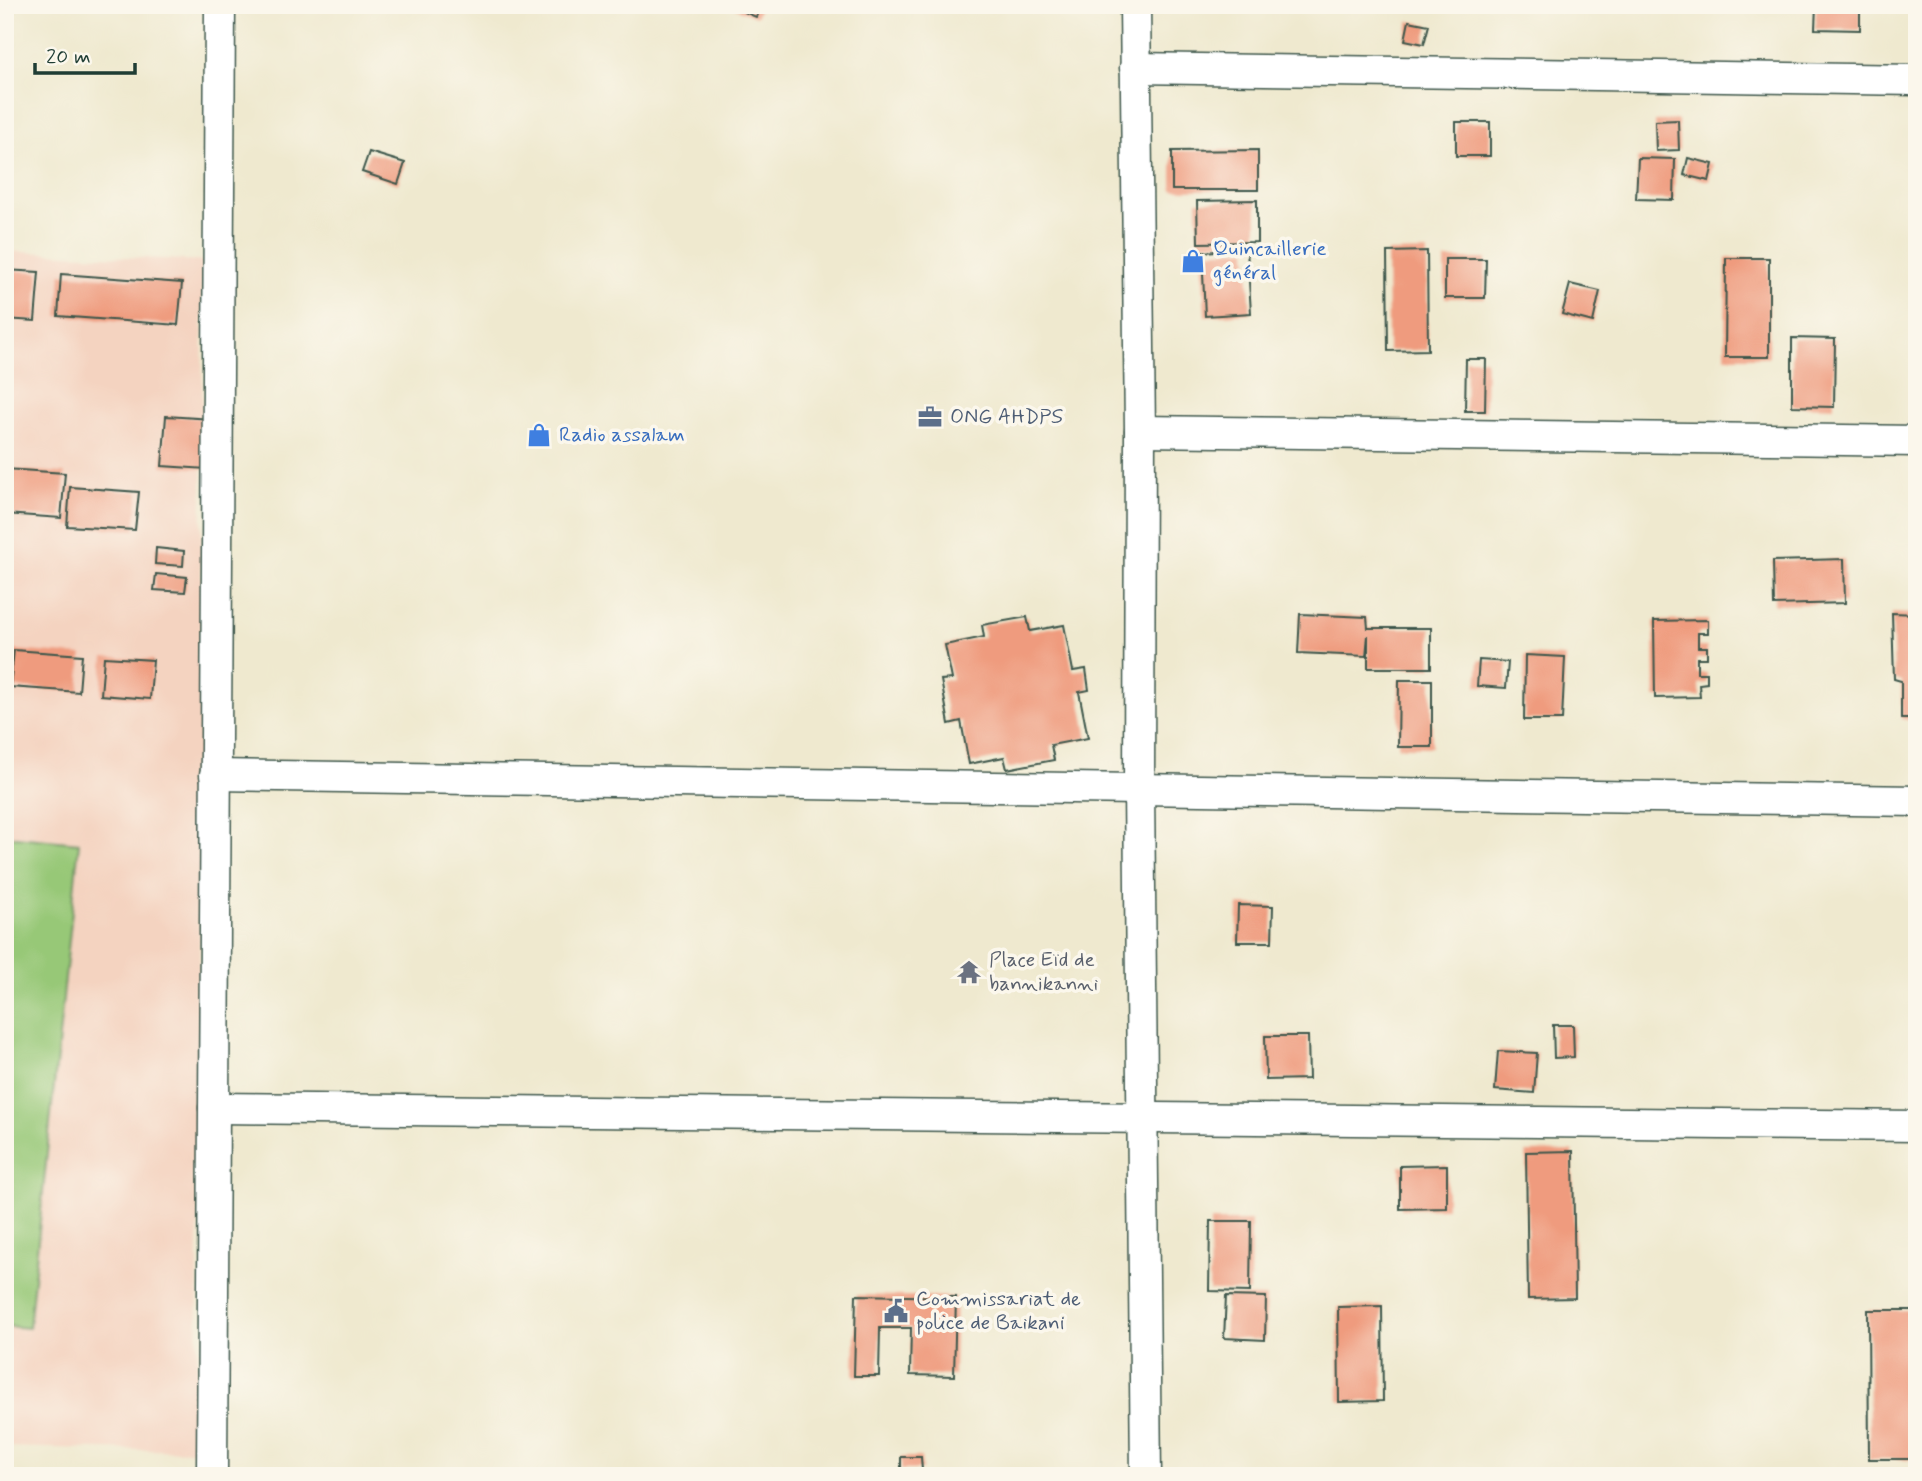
<svg xmlns="http://www.w3.org/2000/svg" width="1922" height="1481" font-family="Mynerve,sans-serif">
<style>
.built{fill:#f4d3c0}
.green{fill:#97c877;stroke:#5b8256;stroke-width:2}
.building{fill:#ef9b7e}
.lines{fill:none;stroke-linecap:round;stroke-linejoin:round}
.street-casing{stroke:#3e574b;stroke-width:33}
.street{stroke:#fff;stroke-width:30}
.labels{text-anchor:middle;dominant-baseline:central;stroke-width:7;stroke-linejoin:round;paint-order:stroke}
.shop-label{font-size:21px;fill:#366cbe;stroke:#fbf7ec;text-anchor:start}
.service-label{font-size:21px;fill:#4e5e75;stroke:#fbf7ec;text-anchor:start}
.worship-label{font-size:21px;fill:#5b616d;stroke:#fbf7ec;text-anchor:start}
</style>
<rect width="100%" height="100%" fill="#fbf7ec"/>
<filter id="ink" filterUnits="userSpaceOnUse"><feTurbulence type="fractalNoise" baseFrequency=".0143" numOctaves="2"/><feDisplacementMap in="SourceGraphic" scale="14" xChannelSelector="R" yChannelSelector="G"/><feConvolveMatrix kernelMatrix="1 2 1 2 8 2 1 2 1" color-interpolation-filters="sRGB"/></filter>
<filter id="wash" filterUnits="userSpaceOnUse"><feTurbulence type="fractalNoise" baseFrequency=".00686" numOctaves="4" result="noise"/><feDisplacementMap in="SourceGraphic" scale="28" xChannelSelector="R" yChannelSelector="G"/><feGaussianBlur stdDeviation="1.57" result="paint"/><feColorMatrix in="noise" values="0 0 0 0 0 0 0 0 0 0 0 0 0 0 0 0 0 1.4 0 .05"/><feComposite in="paint" operator="in"/></filter>
<g filter="url(#wash)">
<rect width="100%" height="100%" fill="#efe9cf"/>
<!-- built -->
<polygon class="built" points="5,251 203,261 197,1451 5,1447"/>
<!-- green -->
<polygon class="green" points="5,836 79,843 29,1328 5,1326"/>
<g id="blocks">
<!-- building -->
<g class="building">
<polygon points="728,5 761,5 756,17"/>
<polygon points="1816,5 1860,5 1860,30 1815,29"/>
<polygon points="1409,21 1429,25 1424,44 1405,40"/>
<polygon points="1678,120 1679,150 1656,151 1655,121"/>
<rect x="1456" y="122" width="34" height="34"/>
<polygon points="1258,150 1258,190 1172,190 1172,151"/>
<polygon points="369,152 405,163 398,184 362,172"/>
<polygon points="1638,158 1675,159 1674,200 1636,199"/>
<polygon points="1688,158 1713,164 1709,181 1684,175"/>
<polygon points="1257,200 1257,242 1198,243 1197,201"/>
<polygon points="1247,249 1251,313 1205,316 1202,252"/>
<polygon points="1427,251 1428,350 1388,351 1387,252"/>
<polygon points="1726,258 1769,258 1769,357 1725,357"/>
<polygon points="1445,259 1486,259 1485,298 1445,298"/>
<polygon points="5,270 39,272 35,321 5,319"/>
<polygon points="61,274 182,283 178,325 58,316"/>
<polygon points="1570,284 1600,291 1593,322 1562,314"/>
<polygon points="1792,338 1835,339 1834,407 1792,406"/>
<polygon points="1466,359 1486,359 1485,411 1465,411"/>
<polygon points="166,416 212,419 207,469 162,466"/>
<polygon points="5,469 65,473 61,518 5,514"/>
<polygon points="70,487 139,492 135,530 67,526"/>
<polygon points="156,548 184,551 183,566 155,564"/>
<polygon points="1844,559 1845,603 1774,605 1773,561"/>
<polygon points="156,574 187,577 185,592 154,590"/>
<polygon points="1892,613 1917,614 1917,719 1901,719 1901,681 1894,679"/>
<polygon points="1300,614 1367,617 1368,628 1431,628 1431,668 1368,668 1368,635 1366,656 1298,653"/>
<polygon points="1027,617 1030,631 1064,625 1073,671 1086,669 1089,690 1079,692 1088,738 1051,745 1054,760 1007,769 1004,757 969,764 961,721 949,724 941,680 952,679 945,645 984,637 982,625"/>
<polygon points="1708,620 1708,633 1698,633 1698,647 1707,647 1707,658 1697,658 1697,673 1707,673 1707,683 1699,684 1700,697 1655,698 1654,621"/>
<polygon points="14,650 82,655 79,692 10,687"/>
<polygon points="1525,655 1565,657 1562,720 1524,720"/>
<polygon points="104,657 153,660 150,699 101,695"/>
<polygon points="1479,660 1508,662 1506,688 1477,686"/>
<polygon points="1399,680 1432,680 1432,747 1398,747"/>
<polygon points="1238,905 1273,906 1272,942 1237,942"/>
<polygon points="1553,1025 1573,1025 1574,1057 1554,1058"/>
<polygon points="1265,1036 1308,1036 1309,1079 1266,1080"/>
<polygon points="1498,1051 1537,1053 1534,1093 1495,1090"/>
<polygon points="1573,1151 1575,1298 1528,1299 1526,1152"/>
<polygon points="1447,1165 1447,1208 1400,1209 1400,1166"/>
<polygon points="1210,1221 1251,1221 1250,1292 1209,1291"/>
<polygon points="856,1295 956,1297 954,1376 910,1375 911,1328 880,1328 879,1376 854,1376"/>
<polygon points="1226,1296 1266,1297 1265,1340 1224,1338"/>
<polygon points="1382,1306 1383,1401 1339,1402 1338,1307"/>
<polygon points="1868,1310 1917,1310 1917,1459 1869,1459"/>
<polygon points="901,1457 921,1457 922,1470 901,1470"/>
</g>
</g>
</g>
<g filter="url(#ink)">
<use href="#blocks" fill-opacity="0" stroke="#3e574b" stroke-width="2"/>
<g class="lines">
<!-- street casing -->
<g class="street-casing">
<g id="street">
<polyline points="1135,5 1140,431 1139,789 1146,1476"/>
<polyline points="1135,68 1917,80"/>
<polyline points="1140,431 1917,441"/>
<polyline points="215,775 1917,801"/>
<polyline points="214,1108 1917,1126"/>
<polyline points="212,1476 220,5"/>
</g>
</g>
<!-- street -->
<use href="#street" class="street"/>
</g>
</g>
<!-- icons -->
<defs>
<g id="shop-bare" transform="scale(1.89)"><path d="M-5-2.5h2.3a2.7 3.5 0 0 1 5.4 0H5L5.5 6h-11ZM-1.5-2.5h3a1.5 2.3 0 0 0-3 0Z" fill="#3f7fe0" stroke="#fbf7ec" stroke-width="2.5" paint-order="stroke"/></g>
<g id="office-bare" transform="scale(1.89)"><path d="M-6-3h4V-5.5h4V-3h4V5H-6ZM-1-4.5V-3h2v-1.5ZM-6 0V1H6V0Z" fill="#5c6f8a" stroke="#fbf7ec" stroke-width="2.5" paint-order="stroke"/></g>
<g id="temple-bare" transform="scale(1.89)"><path d="M0-6L5-2H3V0L6.5 2.5H4V6H1.5V3h-3V6H-4V2.5H-6.5L-3 0V-2H-5Z" fill="#6b7280" stroke="#fbf7ec" stroke-width="2.5" paint-order="stroke"/></g>
<g id="civic-bare" transform="scale(1.89)"><path d="M-.6-6.5H3V-4.5H.6V-3L4-1V1h2V6H-6V1h2V-1L-.6-3ZM-1.2 2.5V6h2.4V2.5Z" fill="#5c6f8a" stroke="#fbf7ec" stroke-width="2.5" paint-order="stroke"/></g>
</defs>
<g fill-rule="evenodd">
<use href="#shop-bare" x="1193" y="261"/>
<use href="#office-bare" x="930" y="417"/>
<use href="#shop-bare" x="539" y="435"/>
<use href="#temple-bare" x="969" y="972"/>
<use href="#civic-bare" x="896" y="1311"/>
</g>
<g class="labels">
<!-- shop labels -->
<g class="shop-label">
<text x="1213" y="249">Quincaillerie<tspan x="1213" dy="24">général</tspan></text>
<text x="559" y="435">Radio assalam</text>
</g>
<!-- service labels -->
<g class="service-label">
<text x="950" y="417">ONG AHDPS</text>
<text x="916" y="1299">Commissariat de<tspan x="916" dy="24">police de Baikani</tspan></text>
</g>
<!-- worship labels -->
<g class="worship-label">
<text x="989" y="960">Place Eïd de<tspan x="989" dy="24">bannikanni</tspan></text>
</g>
</g>
<!-- margin -->
<rect width="1922" height="1481" fill="none" stroke="#fbf7ec" stroke-width="28"/>
<!-- scale -->
<path d="M35 63v10h100v-10" fill="none" stroke="#1f3d34" stroke-width="3.5"/>
<text x="46" y="63" font-size="21" fill="#1f3d34" stroke="#fbf7ec" stroke-width="5" paint-order="stroke">20 m</text>
</svg>
